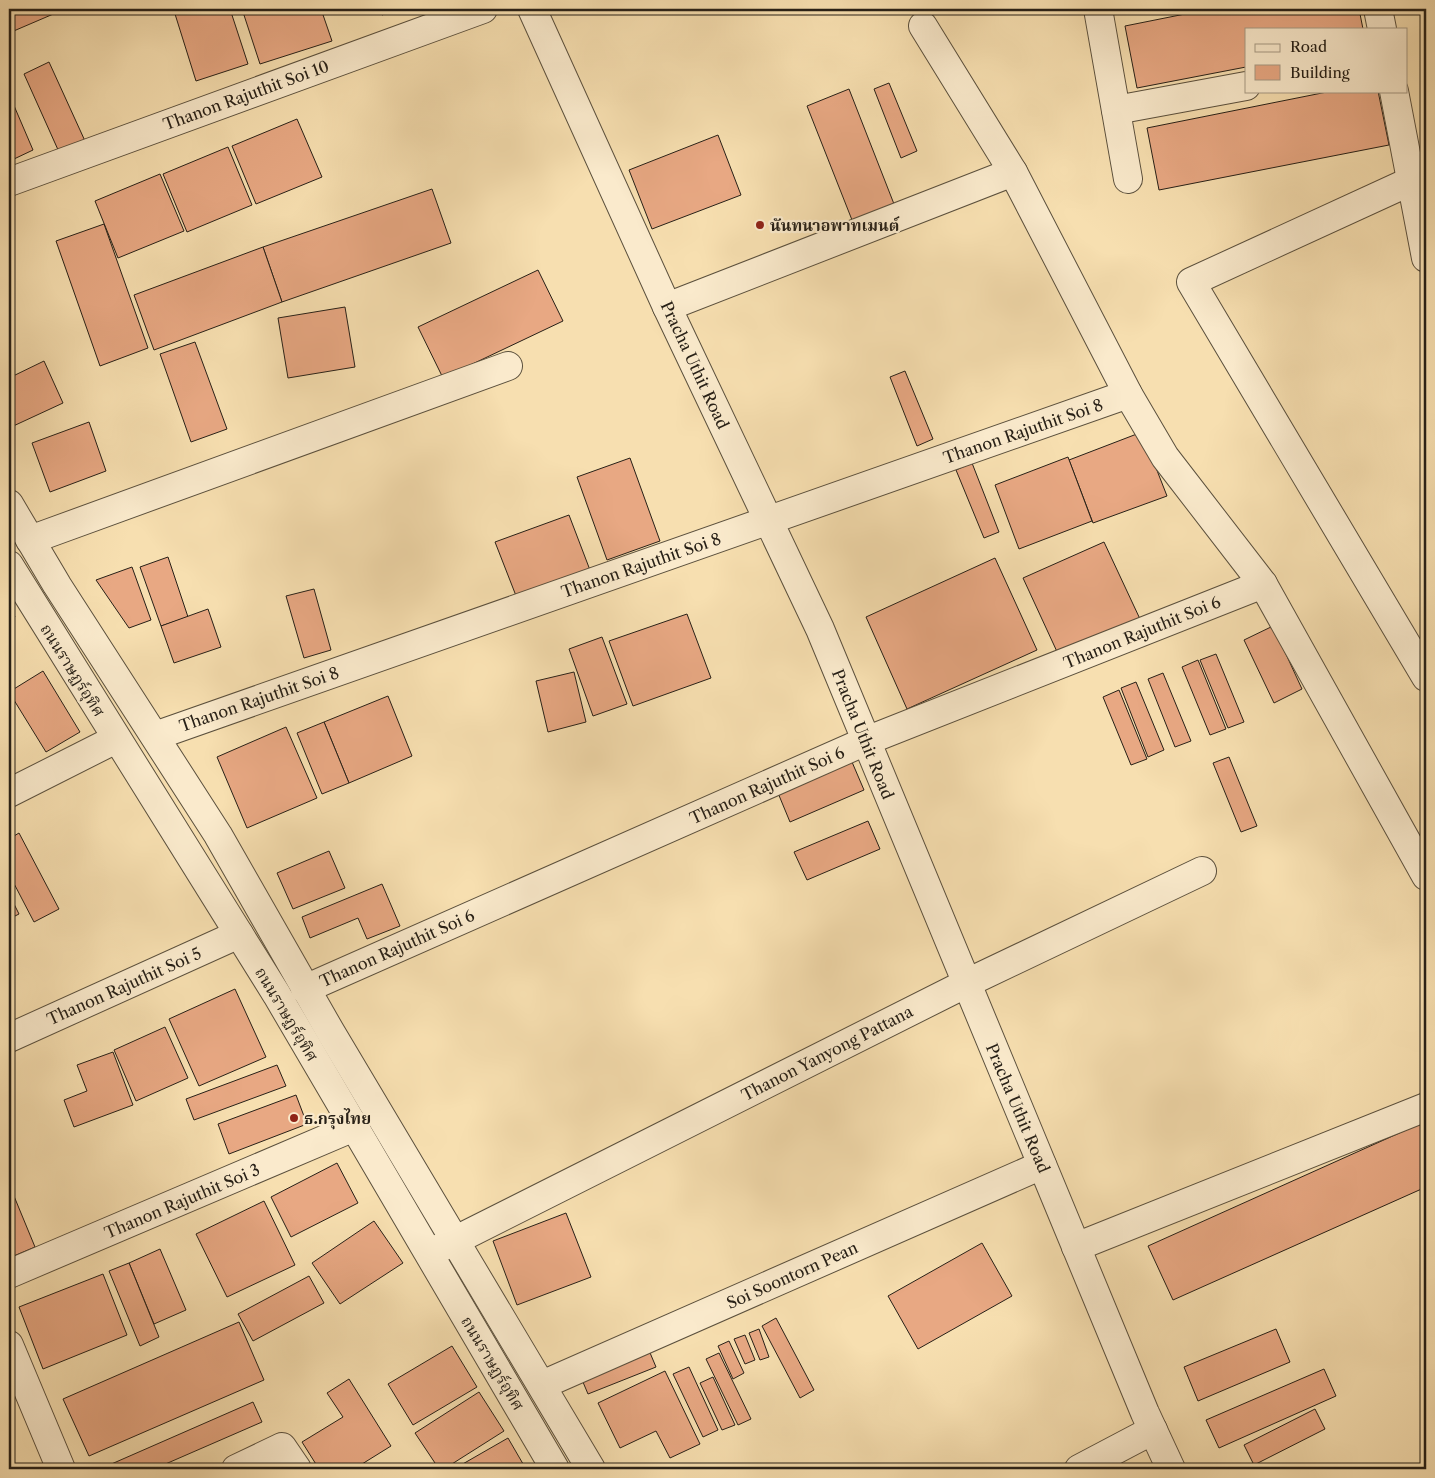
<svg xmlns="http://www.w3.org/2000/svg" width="1435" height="1478" font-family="'Libre Caslon Text','Noto Serif Thai',serif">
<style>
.building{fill:#e8a883;stroke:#272017}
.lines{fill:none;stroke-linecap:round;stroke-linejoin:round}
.minor-casing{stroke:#5b503d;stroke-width:30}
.minor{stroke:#faeacc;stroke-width:28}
.poi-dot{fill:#8f2418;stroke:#faeacc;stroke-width:2}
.labels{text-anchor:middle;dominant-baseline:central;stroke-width:4.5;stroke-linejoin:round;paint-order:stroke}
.street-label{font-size:16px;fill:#272017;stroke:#faeacc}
.poi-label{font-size:16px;font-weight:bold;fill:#272017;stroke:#faeacc;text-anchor:start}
</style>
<rect width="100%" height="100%" fill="#f7dfb0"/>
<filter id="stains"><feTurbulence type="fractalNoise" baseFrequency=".004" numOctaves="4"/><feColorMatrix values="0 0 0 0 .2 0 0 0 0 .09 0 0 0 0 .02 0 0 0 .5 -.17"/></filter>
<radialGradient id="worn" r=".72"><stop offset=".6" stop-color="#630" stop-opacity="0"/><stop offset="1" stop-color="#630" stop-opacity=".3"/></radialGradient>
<!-- building -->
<g class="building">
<polygon points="9,9 65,9 9,33"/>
<polygon points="192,9 230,9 248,64 196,81 175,14"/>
<polygon points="242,9 321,9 332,41 260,64"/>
<polygon points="379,9 399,9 382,15"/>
<polygon points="1210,9 1359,9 1363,29 1246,29 1246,67 1137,88 1125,26"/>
<polygon points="49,62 85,141 59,152 24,74"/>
<polygon points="889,83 917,151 901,158 874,89"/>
<polygon points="849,89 894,204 852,220 807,106"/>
<polygon points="1332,91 1378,91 1389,145 1159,190 1147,128"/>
<polygon points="9,94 33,150 14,159 9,147"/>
<polygon points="297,119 322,177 256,204 232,146"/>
<polygon points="718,135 741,195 652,229 629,170"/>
<polygon points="228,147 252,205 187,232 163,174"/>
<polygon points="160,174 184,231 118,258 95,201"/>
<polygon points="432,189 451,243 282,302 263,247"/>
<polygon points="104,224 148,348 100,366 56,241"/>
<polygon points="263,247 282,302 154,350 134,295"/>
<polygon points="538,270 563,321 443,378 418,327"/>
<polygon points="345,307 355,367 288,378 278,318"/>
<polygon points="195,342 227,429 191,442 160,354"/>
<polygon points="44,361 63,403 9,428 9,378"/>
<polygon points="905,371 933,439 917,446 890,377"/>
<polygon points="89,422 106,471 50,492 32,443"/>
<polygon points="1142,432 1167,496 1093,523 1069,460"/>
<polygon points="1068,457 1092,521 1019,549 995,485"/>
<polygon points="630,458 660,541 607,560 577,477"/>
<polygon points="972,463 999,532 984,538 956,470"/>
<polygon points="569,515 593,578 520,606 495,542"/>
<polygon points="1104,542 1140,619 1059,656 1023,578"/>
<polygon points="168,557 188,617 161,626 140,567"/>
<polygon points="995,558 1037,650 907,709 866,617"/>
<polygon points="132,567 151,620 129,628 96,580"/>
<polygon points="314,589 331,650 304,658 286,596"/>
<polygon points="9,605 15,617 9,620"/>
<polygon points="208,609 221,647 174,663 161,626"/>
<polygon points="687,614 711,678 633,706 609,641"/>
<polygon points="1273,626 1302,689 1274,703 1244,640"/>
<polygon points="602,637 627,704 593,716 569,649"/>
<polygon points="1216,654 1244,722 1228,728 1200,660"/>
<polygon points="1198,660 1226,729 1210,735 1182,667"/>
<polygon points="43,671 80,732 46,752 9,692"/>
<polygon points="574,672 586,722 548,732 536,681"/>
<polygon points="1163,673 1191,741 1175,747 1148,679"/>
<polygon points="1136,682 1164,750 1148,757 1121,688"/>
<polygon points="1119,690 1147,759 1131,765 1103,697"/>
<polygon points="388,696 412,756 349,783 324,722"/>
<polygon points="324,722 349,783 322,794 297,733"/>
<polygon points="286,727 317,798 247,828 217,757"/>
<polygon points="1229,757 1257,826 1241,832 1213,763"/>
<polygon points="852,762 864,790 790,822 778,793"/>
<polygon points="868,821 880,849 807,880 794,852"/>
<polygon points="19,833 59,909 34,922 9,874 9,839"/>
<polygon points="329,851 345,888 293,909 277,873"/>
<polygon points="382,884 400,926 367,939 358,918 310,938 302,917"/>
<polygon points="9,894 19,914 9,919"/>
<polygon points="235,989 266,1057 199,1086 169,1019"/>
<polygon points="165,1027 188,1078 136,1101 114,1050"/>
<polygon points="113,1052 133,1105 74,1127 64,1100 87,1091 77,1065"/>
<polygon points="277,1065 286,1086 194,1120 186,1099"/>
<polygon points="296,1095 307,1124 229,1154 218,1124"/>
<polygon points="1426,1121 1426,1187 1173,1300 1148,1246"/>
<polygon points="337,1163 358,1203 291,1237 271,1197"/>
<polygon points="9,1184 35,1247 9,1258"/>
<polygon points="264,1201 295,1265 227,1297 196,1234"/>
<polygon points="566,1213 591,1277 517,1305 493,1241"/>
<polygon points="374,1221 403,1263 340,1304 312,1263"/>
<polygon points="982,1243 1012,1296 918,1349 888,1296"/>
<polygon points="160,1249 186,1310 154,1324 129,1263"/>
<polygon points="129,1263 159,1337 140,1346 109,1271"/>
<polygon points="103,1274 127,1335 43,1369 19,1307"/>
<polygon points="309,1276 324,1303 253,1341 238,1314"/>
<polygon points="776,1318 814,1390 800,1398 762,1326"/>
<polygon points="239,1322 264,1380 89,1456 63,1399"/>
<polygon points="759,1329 769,1357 760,1360 749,1333"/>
<polygon points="1276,1329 1290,1362 1198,1401 1184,1367"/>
<polygon points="745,1335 755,1360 745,1364 734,1339"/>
<polygon points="729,1341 744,1373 733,1379 718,1346"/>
<polygon points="452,1346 477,1387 413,1425 388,1384"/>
<polygon points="648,1348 656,1367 588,1394 580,1375"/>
<polygon points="719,1353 751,1419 738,1425 706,1359"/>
<polygon points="689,1367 718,1430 703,1437 673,1374"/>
<polygon points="1324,1369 1336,1396 1219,1448 1206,1420"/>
<polygon points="665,1371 700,1444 670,1458 656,1431 620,1448 598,1403"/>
<polygon points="713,1377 735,1425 722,1430 700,1383"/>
<polygon points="349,1379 391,1446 354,1469 319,1469 302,1442 343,1417 327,1393"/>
<polygon points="479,1392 504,1431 444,1469 439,1469 415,1433"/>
<polygon points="253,1402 262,1422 154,1469 100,1469"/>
<polygon points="1315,1409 1325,1429 1254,1465 1244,1445"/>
<polygon points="508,1438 526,1469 454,1469"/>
</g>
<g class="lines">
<!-- minor casing -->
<g class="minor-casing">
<g id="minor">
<polyline points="532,9 667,307 820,629 1145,1413 1171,1469"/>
<polyline points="1098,9 1128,179"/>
<polyline points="1378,9 1382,29"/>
<polyline points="923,26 1013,172 1128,394 1165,457 1263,584 1426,876"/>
<polyline points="1394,91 1426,258"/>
<polyline points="1116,110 1246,86"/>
<polyline points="1411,181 1191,282 1426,677"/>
<polyline points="9,182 483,9"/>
<polyline points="667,307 1013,172"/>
<polyline points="9,504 57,585 218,835 330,1031 591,1469"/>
<polyline points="30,540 508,366"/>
<polyline points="9,565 277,995 555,1469"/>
<polyline points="155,736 1128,394"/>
<polyline points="9,793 116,739"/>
<polyline points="305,989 866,741 1263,584"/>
<polyline points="9,1038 239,934"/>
<polyline points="1076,1247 1426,1107"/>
<polyline points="440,1248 967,983 1202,871"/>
<polyline points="9,1274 347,1130 351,1122"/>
<polyline points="9,1345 61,1469"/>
<polyline points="542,1385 1042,1165"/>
<polyline points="236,1469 282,1447 297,1469"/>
<polyline points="1079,1469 1153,1430"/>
</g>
</g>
<!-- minor -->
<use href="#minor" class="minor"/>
</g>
<!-- markers -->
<g class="poi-dot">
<circle cx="760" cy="225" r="5"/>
<circle cx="294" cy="1118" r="5"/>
</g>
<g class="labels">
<!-- street labels -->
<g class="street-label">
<text transform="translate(246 95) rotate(-20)">Thanon Rajuthit Soi 10</text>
<text transform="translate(695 365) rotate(65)">Pracha Uthit Road</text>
<text transform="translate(1023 431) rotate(-19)">Thanon Rajuthit Soi 8</text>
<text transform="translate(641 565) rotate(-19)">Thanon Rajuthit Soi 8</text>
<text transform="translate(1142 632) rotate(-22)">Thanon Rajuthit Soi 6</text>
<text transform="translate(73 670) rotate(58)">ถนนราษฏร์อุทิศ</text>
<text transform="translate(259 699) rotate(-19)">Thanon Rajuthit Soi 8</text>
<text transform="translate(863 734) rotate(68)">Pracha Uthit Road</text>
<text transform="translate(767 785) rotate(-24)">Thanon Rajuthit Soi 6</text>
<text transform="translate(397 948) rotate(-24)">Thanon Rajuthit Soi 6</text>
<text transform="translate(124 986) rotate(-24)">Thanon Rajuthit Soi 5</text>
<text transform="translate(287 1014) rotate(59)">ถนนราษฏร์อุทิศ</text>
<text transform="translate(827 1053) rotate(-27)">Thanon Yanyong Pattana</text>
<text transform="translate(1018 1108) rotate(67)">Pracha Uthit Road</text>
<text transform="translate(182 1201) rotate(-23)">Thanon Rajuthit Soi 3</text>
<text transform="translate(792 1275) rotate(-24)">Soi Soontorn Pean</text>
<text transform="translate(493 1363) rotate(59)">ถนนราษฏร์อุทิศ</text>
</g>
<!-- poi labels -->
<g class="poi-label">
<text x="770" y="225">นันทนาอพาทเมนต์</text>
<text x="304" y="1118">ธ.กรุงไทย</text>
</g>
</g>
<!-- margin -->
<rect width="1435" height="1478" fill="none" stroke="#f7dfb0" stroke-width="30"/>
<rect x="10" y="10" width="1415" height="1458" fill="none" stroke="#272017" stroke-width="2.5"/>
<rect x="15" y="15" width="1405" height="1448" fill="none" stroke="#272017"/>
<!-- legend -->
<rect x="1245" y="28" width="162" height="65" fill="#faeacc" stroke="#a69984"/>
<rect x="1255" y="44" width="25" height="8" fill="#faeacc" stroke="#a69984"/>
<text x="1290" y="52" font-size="15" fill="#272017">Road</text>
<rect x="1255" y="65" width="25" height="15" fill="#e8a883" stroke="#a69984"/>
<text x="1290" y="78" font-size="15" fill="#272017">Building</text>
<rect width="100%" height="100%" filter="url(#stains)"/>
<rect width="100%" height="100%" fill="url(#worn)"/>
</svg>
